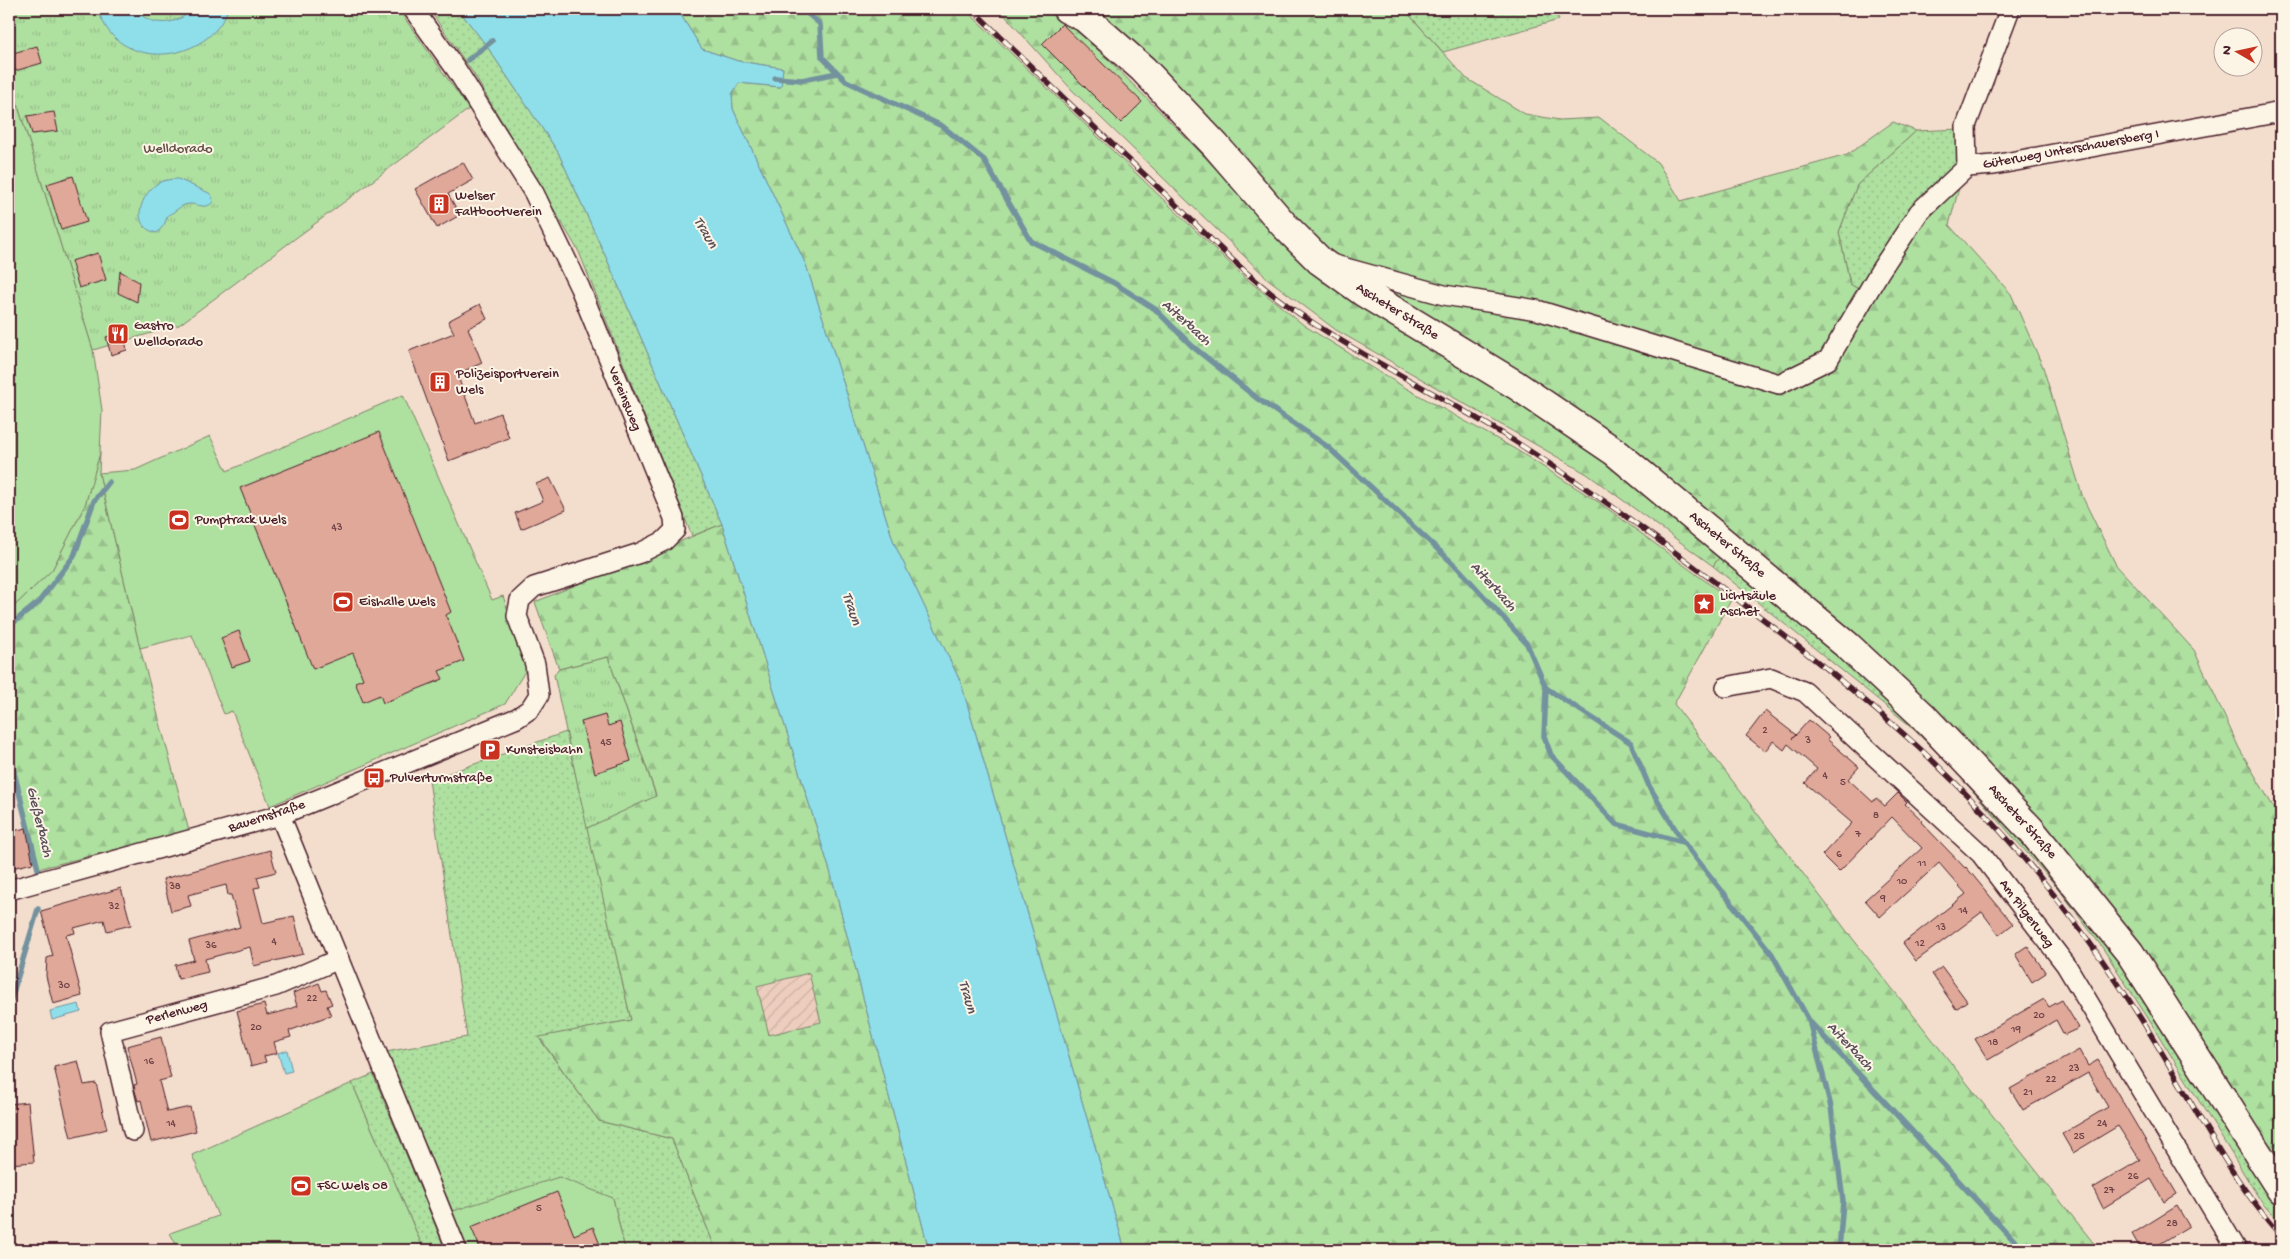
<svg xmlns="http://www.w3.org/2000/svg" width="2290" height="1259" font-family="'Gochi Hand',sans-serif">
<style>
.industrial{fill:url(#industrial-furrows)}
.grass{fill:url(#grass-dots);stroke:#7c8066}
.forest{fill:url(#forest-firs);stroke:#7c8066;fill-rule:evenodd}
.park{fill:url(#park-tufts);stroke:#7c8066}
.garden{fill:#aee0a0;stroke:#7c8066}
.water{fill:#8fdfea;stroke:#73929e}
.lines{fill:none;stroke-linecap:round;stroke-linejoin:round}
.stream{stroke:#73929e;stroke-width:5.5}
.building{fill:#dfa898;stroke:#4a1f2b}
.street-casing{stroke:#4a1f2b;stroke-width:22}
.secondary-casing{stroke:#4a1f2b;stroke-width:31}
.street{stroke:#fcf5e5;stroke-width:19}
.secondary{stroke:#fcf5e5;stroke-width:28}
.rail-casing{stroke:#4a1f2b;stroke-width:5.5}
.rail{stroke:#fcf5e5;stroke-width:4;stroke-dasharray:11;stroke-linecap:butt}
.labels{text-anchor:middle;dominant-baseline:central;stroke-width:4;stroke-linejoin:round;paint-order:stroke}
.number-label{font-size:11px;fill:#6f4146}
.park-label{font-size:14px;fill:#634f48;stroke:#fcf5e5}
.street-label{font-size:14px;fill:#4a1f2b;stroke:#fcf5e5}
.poi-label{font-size:14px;fill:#4a1f2b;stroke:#fcf5e5;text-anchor:start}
.water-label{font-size:15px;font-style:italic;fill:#5b4f5b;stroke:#fcf5e5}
</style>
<defs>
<pattern id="industrial-furrows" width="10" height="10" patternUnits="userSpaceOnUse" patternTransform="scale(1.25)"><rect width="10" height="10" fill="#edcebe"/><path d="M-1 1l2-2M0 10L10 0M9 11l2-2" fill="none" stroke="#cdb0a3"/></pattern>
<pattern id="grass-dots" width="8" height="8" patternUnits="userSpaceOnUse" patternTransform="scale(1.25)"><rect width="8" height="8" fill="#aee0a0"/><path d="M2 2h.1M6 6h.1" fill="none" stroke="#97c08a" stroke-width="1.8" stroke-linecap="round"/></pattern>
<pattern id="forest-firs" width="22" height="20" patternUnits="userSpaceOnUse" patternTransform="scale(1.25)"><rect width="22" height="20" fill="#aee0a0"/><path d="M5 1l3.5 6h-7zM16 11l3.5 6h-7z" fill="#97c08a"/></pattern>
<pattern id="park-tufts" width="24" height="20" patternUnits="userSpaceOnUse" patternTransform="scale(1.25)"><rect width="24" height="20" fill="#aee0a0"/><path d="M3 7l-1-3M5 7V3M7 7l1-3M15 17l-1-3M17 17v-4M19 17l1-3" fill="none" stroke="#97c08a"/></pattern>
</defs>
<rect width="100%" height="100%" fill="#f3dece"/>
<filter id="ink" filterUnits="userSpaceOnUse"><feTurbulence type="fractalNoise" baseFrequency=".02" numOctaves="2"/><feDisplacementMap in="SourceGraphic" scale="10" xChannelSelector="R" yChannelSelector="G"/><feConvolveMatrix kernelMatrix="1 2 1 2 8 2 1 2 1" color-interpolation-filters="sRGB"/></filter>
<g filter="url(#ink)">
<!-- industrial -->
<polygon class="industrial" points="809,973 821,1022 769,1035 757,986"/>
<!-- grass -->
<g class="grass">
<polygon points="429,9 458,9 486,45 558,152 605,255 722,524 692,536 579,252 473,73"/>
<polygon points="1404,9 1555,9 1559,20 1443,52"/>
<polygon points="1960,129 1958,166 1866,294 1850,284 1839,232 1857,185 1916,131"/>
<polygon points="1722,553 1864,673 1963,770 2112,946 2281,1205 2281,1224 2262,1203 2146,1015 2102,947 2057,887 1949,764 1908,724 1713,566"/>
<polygon points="566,732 631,1020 539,1038 599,1121 672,1139 716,1250 625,1250 613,1198 450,1212 386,1052 467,1037 429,780"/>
<polygon points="373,1074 437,1229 445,1250 424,1250 352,1083"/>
</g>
<!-- forest -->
<g class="forest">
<polygon points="677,9 965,9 1243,276 1305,326 1404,387 1515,449 1600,503 1731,600 1674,704 1849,934 2099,1250 1692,1250 1689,1246 1684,1250 1125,1250 961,683 894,543 806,265 733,109 732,94 739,83 780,87 783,68 738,61 702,49"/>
<polygon points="999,9 1041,9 1076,27 1201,153 1294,253 1586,442 1722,553 1713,566 1587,474 1336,330 1268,279 1072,90"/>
<polygon points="1092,9 1404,9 1466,78 1525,114 1559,120 1600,118 1658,163 1681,201 1847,155 1893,122 1916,131 1857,185 1839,232 1850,284 1866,294 1919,228 1959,188 1949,225 2011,294 2043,367 2083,498 2116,565 2194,650 2239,748 2281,820 2281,1172 1911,689 1367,279 1296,223"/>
<polygon points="100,453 99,473 140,648 189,831 38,869 9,752 9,611 52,570 85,505"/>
<path d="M722,524L831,874L929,1250H716L672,1139L599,1121L539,1037L631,1020L587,828L656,795L608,657L559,669L535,602ZM809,973L821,1022L769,1035L757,986Z"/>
</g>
<!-- park -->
<g class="park">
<polygon points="9,9 398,9 469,109 179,325 93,350 9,77"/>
<polygon points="608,657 656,796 587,828 554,675 559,669"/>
</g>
<!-- garden -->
<g class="garden">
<polygon points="9,77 93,350 102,410 100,453 85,505 52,570 9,611"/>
<polygon points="403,395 492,600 503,596 527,668 505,704 270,806 232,711 224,714 192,635 140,648 99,473 135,470 210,436 227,471"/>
<polygon points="352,1083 424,1250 179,1250 170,1233 218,1216 192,1155"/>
<polygon points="559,1177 613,1198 625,1250 463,1250 450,1212"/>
</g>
<!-- water -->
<g class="water">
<path d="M102,9H136C149,28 178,26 192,9H228C213,52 152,69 116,39C107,31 102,21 98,10Z"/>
<polygon points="458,9 677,9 702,49 738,61 783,68 781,87 739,83 732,94 733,109 806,265 894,543 961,683 1125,1250 929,1250 831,874 722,524 605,255 558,152 486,45"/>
<path d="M178,179L209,193L212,196L213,202C206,210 199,204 190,204C181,204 176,212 168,215L164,225L157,233C129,227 140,195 158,183C164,180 171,179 178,179Z"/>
<polygon points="79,1004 81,1012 52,1020 50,1011"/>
<polygon points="287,1050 292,1071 284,1073 278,1053"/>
</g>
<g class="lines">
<!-- stream -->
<g class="stream">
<polyline points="802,9 820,24 822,57 846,81 942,126 984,160 1031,241 1114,283 1155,309 1192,346 1258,399 1328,447 1460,570 1527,644 1546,688 1631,743 1649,786 1683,842 1772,954 1810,1022 2023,1250"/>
<polyline points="468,60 492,41"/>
<polyline points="775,78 802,80 837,73"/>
<polyline points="9,626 38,603 74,556 94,501 109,482"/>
<polyline points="1546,688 1544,736 1551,755 1616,824 1683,842"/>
<polyline points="9,752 38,869"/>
<polyline points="9,1006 38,909"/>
<polyline points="1810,1024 1831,1107 1843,1201 1839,1250"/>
</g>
</g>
<!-- building -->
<g class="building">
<polygon points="1062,24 1142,102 1121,123 1042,44"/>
<polygon points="37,46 42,63 15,71 10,54"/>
<polygon points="54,112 58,131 32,134 27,116"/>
<polygon points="463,162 473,180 448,194 460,215 437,228 415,189"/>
<polygon points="73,176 87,222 61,230 47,184"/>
<polygon points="98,253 106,280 79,288 71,261"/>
<polygon points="120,271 139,282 137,302 118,293"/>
<polygon points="480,304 487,319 468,328 482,363 457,374 475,423 500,413 509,438 449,461 409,351 454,333 448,321"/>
<polygon points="123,332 127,350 111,355 106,337"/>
<polygon points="379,432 451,612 446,615 464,661 439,671 443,679 383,703 380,695 363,702 355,682 363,679 353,653 313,669 240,488"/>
<polygon points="550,478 566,510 521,529 515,513 543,501 536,484"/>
<polygon points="239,631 250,661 232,667 221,638"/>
<polygon points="1765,711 1796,735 1792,739 1809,720 1829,737 1827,739 1859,767 1848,779 1873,802 1876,798 1885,806 1898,793 1907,802 1905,804 1923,821 1921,822 1965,868 1966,867 2013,924 1999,935 1982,912 1916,961 1903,943 1966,894 1939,863 1880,917 1865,900 1922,848 1892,817 1839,872 1822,855 1852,823 1805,783 1817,769 1788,744 1784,750 1773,741 1765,751 1746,736"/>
<polygon points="605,715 608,726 620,722 631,761 595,773 581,722"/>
<polygon points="26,828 33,863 12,868 9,855 9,832"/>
<polygon points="270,850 276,872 257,877 260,887 254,888 263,923 294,916 303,954 254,966 250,947 205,959 208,972 178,979 175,965 194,960 189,941 240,927 231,895 228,895 226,885 188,895 191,906 171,911 163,879"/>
<polygon points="121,888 131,925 107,931 104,920 74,928 75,933 66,935 82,996 53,1004 46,976 47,958 53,956 41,911"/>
<polygon points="2027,946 2046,973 2032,982 2015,954"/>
<polygon points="1942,967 1967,1001 1956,1009 1932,974"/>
<polygon points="319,983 322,991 326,990 332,1004 327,1006 331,1015 289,1031 291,1037 274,1042 277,1053 264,1056 266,1062 251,1066 237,1011 264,1004 267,1015 284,1011 297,1006 293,993"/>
<polygon points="2044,999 2049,1007 2062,1000 2079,1028 2064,1035 2056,1020 1988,1060 1975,1039"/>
<polygon points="161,1037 171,1078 159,1081 167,1112 190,1107 196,1131 151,1142 141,1100 138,1101 135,1091 134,1085 137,1084 127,1046"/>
<polygon points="2079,1050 2088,1066 2098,1060 2177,1194 2164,1202 2151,1179 2103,1208 2093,1188 2140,1160 2118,1126 2073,1153 2062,1134 2108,1107 2088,1073 2023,1110 2010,1089"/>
<polygon points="78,1061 84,1085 96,1083 107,1129 71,1138 54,1067"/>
<polygon points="28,1102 34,1162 9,1164 9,1104"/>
<polygon points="557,1192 574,1235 593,1227 602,1250 481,1250 471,1227"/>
<polygon points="2177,1206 2189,1226 2150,1250 2141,1250 2132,1234"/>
</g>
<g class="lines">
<!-- street casing -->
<g class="street-casing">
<g id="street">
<polyline points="1967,167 1994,165 2281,112"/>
<polyline points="1967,167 1966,126 2010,9"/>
<polyline points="1331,264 1444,295 1537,310 1779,384 1828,360 1880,271 1919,212 1967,167"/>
<polyline points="1726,687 1771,678 1805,692 1981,854 2066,965 2237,1250"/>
<polyline points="280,815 457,1250"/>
<polyline points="9,890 280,815 517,718 530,709 539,695 535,664 517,616 520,600 534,587 640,553 664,541 675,530 674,518 580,288 534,193 456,69 413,9"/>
<polyline points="133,1131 110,1031 276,986 339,959"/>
</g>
</g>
<!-- secondary casing -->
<g class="secondary-casing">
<polyline id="secondary" points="1067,9 1085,18 1143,69 1216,146 1284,225 1320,261 1363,292 1516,385 1615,452 1848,646 1922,715 2031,830 2130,953 2281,1190"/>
</g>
<!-- street -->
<use href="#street" class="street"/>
<!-- secondary -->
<use href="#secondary" class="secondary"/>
<!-- rail casing -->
<g class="rail-casing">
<path id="rail" d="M972,9C1035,71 1099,132 1163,192C1202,230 1240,271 1284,303C1356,355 1436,392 1511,439C1599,494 1681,556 1763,619C1816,660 1869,702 1918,747C2007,829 2084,927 2148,1030C2191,1099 2227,1175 2281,1236"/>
</g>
<!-- rail -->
<use href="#rail" class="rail"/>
</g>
</g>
<!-- icons -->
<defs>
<g id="building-square" transform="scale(1.125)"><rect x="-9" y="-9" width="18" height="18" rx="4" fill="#c8321e" stroke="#fcf5e5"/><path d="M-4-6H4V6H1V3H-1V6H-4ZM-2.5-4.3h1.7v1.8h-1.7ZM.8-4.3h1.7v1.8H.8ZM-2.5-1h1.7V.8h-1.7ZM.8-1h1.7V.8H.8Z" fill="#fff"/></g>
<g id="restaurant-square" transform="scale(1.125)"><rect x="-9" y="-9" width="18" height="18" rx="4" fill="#c8321e" stroke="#fcf5e5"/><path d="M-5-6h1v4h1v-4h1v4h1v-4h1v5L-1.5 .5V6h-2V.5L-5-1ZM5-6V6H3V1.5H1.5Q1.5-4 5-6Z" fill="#fff"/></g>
<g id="stadium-square" transform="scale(1.125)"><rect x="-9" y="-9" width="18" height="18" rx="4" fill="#c8321e" stroke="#fcf5e5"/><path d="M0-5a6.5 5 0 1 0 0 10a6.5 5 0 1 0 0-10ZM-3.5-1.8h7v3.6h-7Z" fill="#fff"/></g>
<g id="sight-square" transform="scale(1.125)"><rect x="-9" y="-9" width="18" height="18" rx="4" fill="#c8321e" stroke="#fcf5e5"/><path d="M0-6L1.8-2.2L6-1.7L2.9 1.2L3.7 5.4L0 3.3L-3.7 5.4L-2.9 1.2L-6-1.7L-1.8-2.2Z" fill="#fff"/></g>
<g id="parking-square" transform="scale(1.125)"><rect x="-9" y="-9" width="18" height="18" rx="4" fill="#c8321e" stroke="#fcf5e5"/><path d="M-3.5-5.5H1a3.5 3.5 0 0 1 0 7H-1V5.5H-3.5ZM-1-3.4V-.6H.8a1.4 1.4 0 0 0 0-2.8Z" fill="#fff"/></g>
<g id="bus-square" transform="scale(1.125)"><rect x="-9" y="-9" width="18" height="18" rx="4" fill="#c8321e" stroke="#fcf5e5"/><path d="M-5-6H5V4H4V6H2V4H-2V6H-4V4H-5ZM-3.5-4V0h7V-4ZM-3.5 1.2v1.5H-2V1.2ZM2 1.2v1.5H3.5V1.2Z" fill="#fff"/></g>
</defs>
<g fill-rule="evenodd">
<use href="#building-square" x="439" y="204"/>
<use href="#restaurant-square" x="118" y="334"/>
<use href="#building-square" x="440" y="382"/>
<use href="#stadium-square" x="179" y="520"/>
<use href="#stadium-square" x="343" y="602"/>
<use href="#sight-square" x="1704" y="604"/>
<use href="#parking-square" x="490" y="750"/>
<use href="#bus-square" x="374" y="778"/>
<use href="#stadium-square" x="301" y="1186"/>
</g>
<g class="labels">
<!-- number labels -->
<g class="number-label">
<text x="337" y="528">43</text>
<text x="1765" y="731">2</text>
<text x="1808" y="741">3</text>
<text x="606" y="743">45</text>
<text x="1825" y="776">4</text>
<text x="1843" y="783">5</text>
<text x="1876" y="816">8</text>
<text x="1858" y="835">7</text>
<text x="1839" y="855">6</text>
<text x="1922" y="864">11</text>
<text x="1902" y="882">10</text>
<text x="175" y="887">38</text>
<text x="1883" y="899">9</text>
<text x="114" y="907">32</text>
<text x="1963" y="911">14</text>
<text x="1941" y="928">13</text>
<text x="274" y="942">4</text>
<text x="1920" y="944">12</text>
<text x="211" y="946">36</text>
<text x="64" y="986">30</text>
<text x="312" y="999">22</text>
<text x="2039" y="1016">20</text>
<text x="256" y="1028">20</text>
<text x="2016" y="1030">19</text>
<text x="1993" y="1043">18</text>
<text x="149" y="1062">16</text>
<text x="2074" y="1069">23</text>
<text x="2051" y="1080">22</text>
<text x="2028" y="1093">21</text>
<text x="171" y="1124">14</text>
<text x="2102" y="1124">24</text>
<text x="2079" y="1137">25</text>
<text x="2133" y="1177">26</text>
<text x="2109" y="1191">27</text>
<text x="539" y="1209">5</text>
<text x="2172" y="1224">28</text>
</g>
<!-- park labels -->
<g class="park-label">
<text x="178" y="149">Welldorado</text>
</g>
<!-- street labels -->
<g class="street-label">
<text transform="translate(2071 150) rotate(-10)">Güterweg Unterschauersberg I</text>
<text transform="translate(1397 312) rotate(32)">Ascheter Straße</text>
<text transform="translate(624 399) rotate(68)">Vereinsweg</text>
<text transform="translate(1727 545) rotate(40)">Ascheter Straße</text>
<text transform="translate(267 817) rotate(-18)">Bauernstraße</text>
<text transform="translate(2022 822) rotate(48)">Ascheter Straße</text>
<text transform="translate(2026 914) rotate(53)">Am Pilgerweg</text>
<text transform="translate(177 1013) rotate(-15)">Perlenweg</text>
</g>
<!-- poi labels -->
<g class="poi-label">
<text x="455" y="196">Welser<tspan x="455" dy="16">Faltbootverein</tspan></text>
<text x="134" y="326">Gastro<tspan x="134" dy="16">Welldorado</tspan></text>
<text x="456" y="374">Polizeisportverein<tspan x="456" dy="16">Wels</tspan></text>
<text x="195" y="520">Pumptrack Wels</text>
<text x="1720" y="596">Lichtsäule<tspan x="1720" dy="16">Aschet</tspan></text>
<text x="359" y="602">Eishalle Wels</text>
<text x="506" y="750">Kunsteisbahn</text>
<text x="390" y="778">Pulverturmstraße</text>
<text x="317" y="1186">FSC Wels 08</text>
</g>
<!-- water labels -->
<g class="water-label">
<text transform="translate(705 233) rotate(60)">Traun</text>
<text transform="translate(1186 323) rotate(42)">Aiterbach</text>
<text transform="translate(1493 587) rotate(48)">Aiterbach</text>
<text transform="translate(851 609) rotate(72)">Traun</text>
<text transform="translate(39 822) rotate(76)">Gießerbach</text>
<text transform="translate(967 997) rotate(74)">Traun</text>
<text transform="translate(1850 1047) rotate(47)">Aiterbach</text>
</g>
</g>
<!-- margin -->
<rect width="2290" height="1259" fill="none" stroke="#fcf5e5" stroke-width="30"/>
<rect x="15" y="15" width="2260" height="1229" fill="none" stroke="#4a1f2b" stroke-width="2" filter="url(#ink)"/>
<!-- north arrow -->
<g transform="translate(2238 52) rotate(279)"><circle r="24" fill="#fcf5e5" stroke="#b59f9b"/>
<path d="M0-4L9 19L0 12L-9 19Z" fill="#c8321e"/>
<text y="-8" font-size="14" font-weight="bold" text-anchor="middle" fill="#4a1f2b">N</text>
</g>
</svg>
